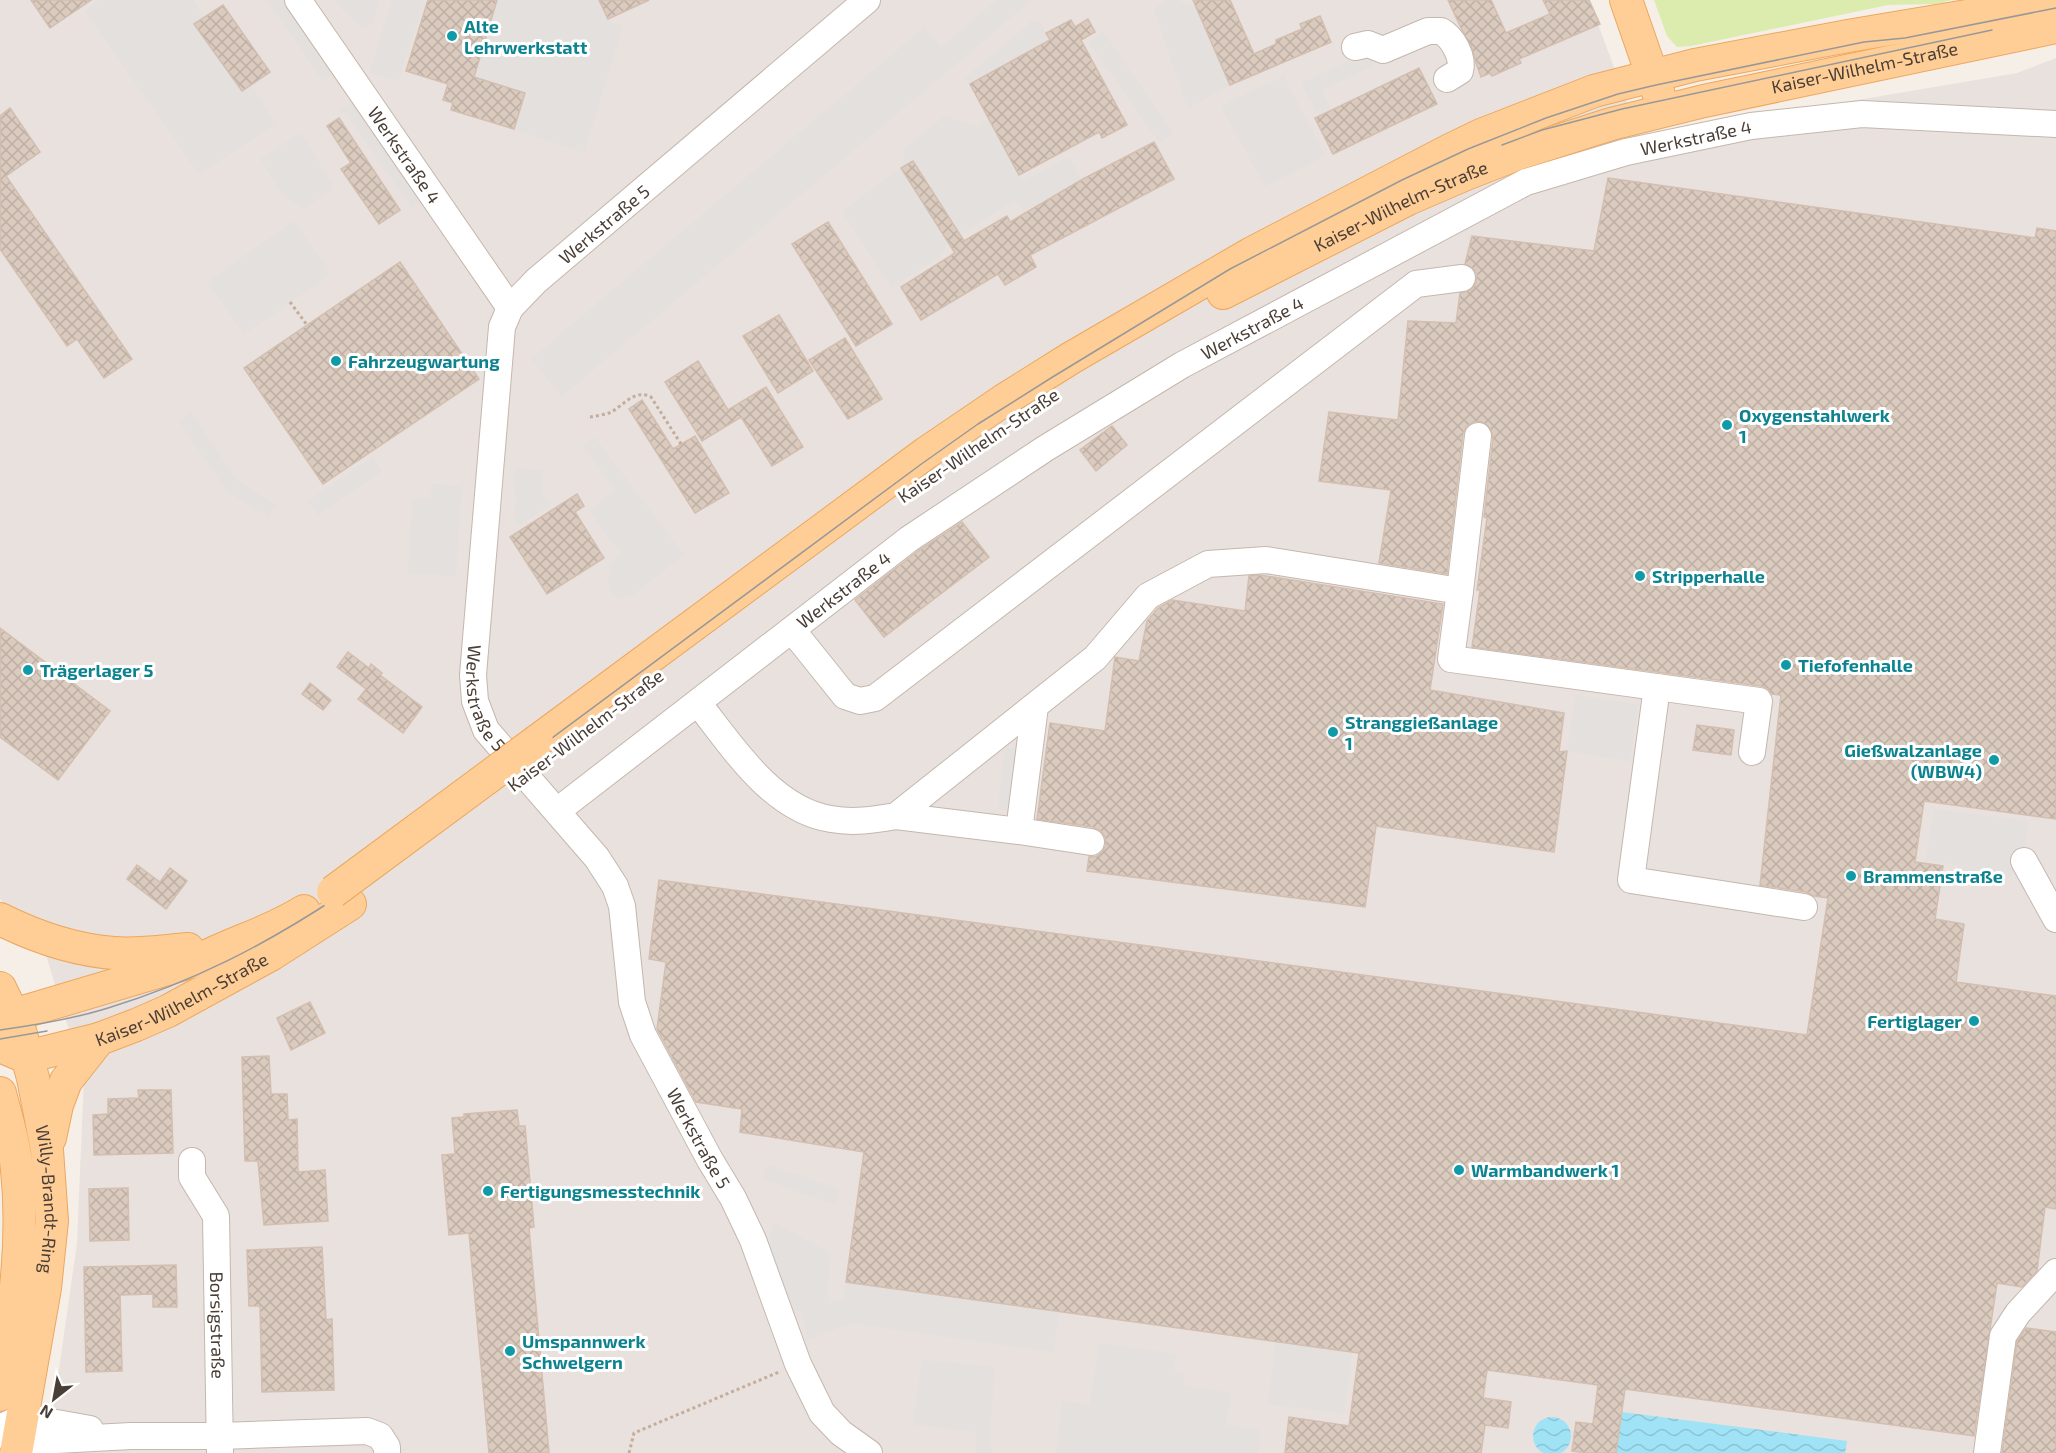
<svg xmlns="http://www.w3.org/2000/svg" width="2056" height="1453" font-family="'Exo 2',sans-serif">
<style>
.industrial{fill:#e8e1dd}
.grass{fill:#dcecae}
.parking{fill:#e3e0dd}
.water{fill:url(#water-waves)}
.building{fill:url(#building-cross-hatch);stroke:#d3beaf;stroke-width:1.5}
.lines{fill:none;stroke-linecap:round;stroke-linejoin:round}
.minor-casing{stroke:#c5b7ad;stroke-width:28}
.major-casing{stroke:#eda75e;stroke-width:34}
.path{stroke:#c5ad9a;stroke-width:3;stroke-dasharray:3 3;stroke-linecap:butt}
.minor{stroke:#fff;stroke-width:26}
.major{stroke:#ffce97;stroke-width:32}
.tram{stroke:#989898;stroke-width:1.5}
.major-bridge-casing{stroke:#eda75e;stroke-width:34;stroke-linecap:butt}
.major-bridge{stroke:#ffce97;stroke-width:32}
.culture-dot{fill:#0f9aa8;stroke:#fff;stroke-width:2}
.labels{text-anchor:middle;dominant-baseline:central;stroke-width:6;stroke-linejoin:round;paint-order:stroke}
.culture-label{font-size:18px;font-weight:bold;fill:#0d838f;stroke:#fff;text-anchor:start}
.street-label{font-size:18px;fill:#493e36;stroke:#fff}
</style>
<defs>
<pattern id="water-waves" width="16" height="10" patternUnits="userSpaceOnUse" patternTransform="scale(1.5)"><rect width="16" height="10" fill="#a0e3f6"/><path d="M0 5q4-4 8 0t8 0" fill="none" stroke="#8bc4d4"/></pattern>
<pattern id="building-cross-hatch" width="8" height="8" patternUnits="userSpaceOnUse" patternTransform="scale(1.5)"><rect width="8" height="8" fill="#dbcbbf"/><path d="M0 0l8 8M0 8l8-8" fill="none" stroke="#bdafa5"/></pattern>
</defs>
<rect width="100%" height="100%" fill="#f5efe8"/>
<!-- industrial -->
<polygon class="industrial" points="0,0 1589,0 1640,137 2017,73 2056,58 2056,1453 47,1453 77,1243 84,1078 44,949 0,899"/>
<!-- grass -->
<polygon class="grass" points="1654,0 1952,0 1935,4 1888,5 1691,46 1677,47 1667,36"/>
<!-- parking -->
<g class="parking">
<polygon points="100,0 193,0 204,18 195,24 241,91 251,85 276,124 199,174 85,11"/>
<polygon points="267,0 285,0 336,71 323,80"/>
<polygon points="336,0 379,0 373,22 363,28 342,9"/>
<polygon points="392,0 424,0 398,81 370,73"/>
<polygon points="497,0 599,0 610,22 623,26 584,153 514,129 525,93 474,77"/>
<polygon points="997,0 1032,0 562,396 531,359 924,28 941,47"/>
<polygon points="1168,0 1176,0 1196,7 1230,85 1188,108 1154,9"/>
<polygon points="1032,21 1040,22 1050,40 970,84 964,79"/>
<polygon points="1103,32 1173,133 1160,143 1089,42"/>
<polygon points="1368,52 1373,66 1321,90 1331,110 1319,116 1301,83"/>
<polygon points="1284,76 1325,156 1265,186 1221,106"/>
<polygon points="354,101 424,201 412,208 347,114 338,111"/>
<polygon points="945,116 978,127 988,121 1023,182 1069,157 1081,180 1023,212 1015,200 948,242 939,257 891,288 842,211 901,168 905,148"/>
<polygon points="301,133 334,188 304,208 283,196 261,159"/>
<polygon points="294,221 327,267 328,274 323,280 244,334 207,282"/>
<polygon points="191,412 237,480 276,505 268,517 226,490 179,421"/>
<polygon points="595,438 684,555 632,595 620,598 609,591 610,585 607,579 610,574 609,567 621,553 589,511 616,490 583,446"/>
<polygon points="372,457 382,471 318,515 308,501"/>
<polygon points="515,468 543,470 541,492 551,505 518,526 513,517 517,501 514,487"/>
<polygon points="432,484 462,486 456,576 408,573 413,498 431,499"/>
<polygon points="1576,695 1638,705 1630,761 1567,751"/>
<polygon points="1005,748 1020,749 1014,811 998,809"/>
<polygon points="1934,809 2028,821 2024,861 2000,887 1950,879 1960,865 1926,860"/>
<polygon points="768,1165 839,1189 835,1204 804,1194 763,1178"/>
<polygon points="775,1223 830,1253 827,1304 844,1298 846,1282 1059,1311 1054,1352 851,1323 808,1339 800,1312 803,1311 794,1310 768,1241"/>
<polygon points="1276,1341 1352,1352 1344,1414 1268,1404"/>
<polygon points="1099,1343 1176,1354 1174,1371 1184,1373 1183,1386 1231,1393 1226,1425 1261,1430 1258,1453 1056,1453 1062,1401 1090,1405"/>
<polygon points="922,1360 995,1367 990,1433 991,1453 976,1453 976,1432 913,1424"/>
</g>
<!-- water -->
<g class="water">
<polygon points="1622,1412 1847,1441 1845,1453 1616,1453"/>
<circle cx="1552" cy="1436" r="19"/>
</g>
<!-- building -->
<g class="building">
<polygon points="31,0 91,0 50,28"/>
<polygon points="428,0 497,0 474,77 525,93 514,129 451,110 453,103 443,100 448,84 406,71"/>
<polygon points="599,0 649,0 608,19"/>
<polygon points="1193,0 1230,0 1254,54 1276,44 1276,40 1302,29 1300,24 1320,16 1331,42 1230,85"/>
<polygon points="1448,0 1491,0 1506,33 1550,14 1543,0 1589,0 1600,24 1519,59 1521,63 1492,76 1490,73 1481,77 1476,63 1472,48 1461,28"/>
<polygon points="223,5 270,72 242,91 194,24"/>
<polygon points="1088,19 1095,32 1081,40 1127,125 1102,138 1099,132 1019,175 970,84 1050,40 1046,33 1071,20 1075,27"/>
<polygon points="1419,68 1437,104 1333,154 1315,118"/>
<polygon points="10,108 40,152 6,176 132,359 104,378 77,339 67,346 0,249 0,116"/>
<polygon points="339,118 400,210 379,224 341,169 351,163 327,126"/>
<polygon points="1154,142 1174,179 1030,255 1036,267 1005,285 998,274 921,320 901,287 955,253 901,168 913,161 964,241 1007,216 1010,222 1083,179"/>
<polygon points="1608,178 2035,238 2037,228 2056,231 2056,819 1924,801 1915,862 1943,866 1935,919 1964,924 1956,982 2056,996 2056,1209 2045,1207 2037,1271 2022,1287 1997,1283 1974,1436 1625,1389 1616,1453 1588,1453 1572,1451 1576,1422 1593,1424 1598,1385 1487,1370 1483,1398 1511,1402 1508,1428 1485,1425 1481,1453 1285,1453 1289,1417 1349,1426 1359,1353 846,1282 864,1152 740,1132 742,1109 696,1102 657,1029 666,962 649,959 659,880 1807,1035 1828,898 1814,896 1806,892 1760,885 1781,695 1772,694 1768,689 1761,686 1472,647 1480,590 1477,590 1487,518 1484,517 1493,438 1491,430 1486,424 1479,421 1473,422 1466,427 1463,434 1447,574 1379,563 1391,490 1319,481 1329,412 1398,420 1408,321 1456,323 1460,293 1471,290 1476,283 1477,275 1474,269 1465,264 1472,236 1594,251"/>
<polygon points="828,222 892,324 856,346 792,244"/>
<polygon points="400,262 479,379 323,484 244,368"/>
<polygon points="779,315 813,371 778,393 743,336"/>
<polygon points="845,338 882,399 848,419 809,360"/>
<polygon points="698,361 728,410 766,387 803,447 772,466 741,417 702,441 665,382"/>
<polygon points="642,400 673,449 695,436 729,493 695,513 629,409"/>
<polygon points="1112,426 1127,445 1096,471 1080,450"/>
<polygon points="577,494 584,506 575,512 604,558 547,594 510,537"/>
<polygon points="962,522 989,557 884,637 855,600 918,551"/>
<polygon points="1260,575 1443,604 1430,690 1564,713 1559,752 1567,751 1554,852 1376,826 1365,907 1087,871 1089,857 1097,856 1102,852 1106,845 1105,837 1101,831 1093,827 1037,819 1050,723 1105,731 1115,657 1139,661 1147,621 1158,608 1172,600 1245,611 1249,576"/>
<polygon points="0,628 110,711 58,780 0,737"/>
<polygon points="348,652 369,668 371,664 382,673 380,675 422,707 403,733 358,699 366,689 337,667"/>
<polygon points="310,683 331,700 323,710 302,694"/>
<polygon points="1697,725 1734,730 1731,755 1693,750"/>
<polygon points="137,865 160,882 170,868 187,881 166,909 127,879"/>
<polygon points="310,1002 325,1033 291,1050 277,1018"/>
<polygon points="269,1056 271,1094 287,1094 288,1120 297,1119 298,1172 325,1170 328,1221 264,1225 258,1161 245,1161 242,1057"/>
<polygon points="138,1090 171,1090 173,1153 94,1155 93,1115 108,1114 108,1099 139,1098"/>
<polygon points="517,1110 519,1126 525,1126 534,1227 529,1228 549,1453 489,1453 469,1233 449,1235 442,1155 455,1154 452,1118 464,1117 464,1114"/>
<polygon points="128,1188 129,1240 90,1241 89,1189"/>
<polygon points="322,1247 326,1320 332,1319 334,1390 262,1392 260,1306 249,1306 247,1250"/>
<polygon points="176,1265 177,1307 153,1307 153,1294 120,1295 122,1371 86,1372 84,1267"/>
<polygon points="2026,1328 2056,1332 2056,1453 2002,1453 2017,1341"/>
</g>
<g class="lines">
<!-- minor casing -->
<g class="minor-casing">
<g id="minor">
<path id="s1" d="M298,0L510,308"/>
<path id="s2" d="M867,0L536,281L510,308L502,327L473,675L475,701L486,730L597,858L615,886L622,906L632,1002L643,1035L710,1160L733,1198L753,1240L798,1364L822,1413L841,1433L869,1453"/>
<path d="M1355,47L1368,44L1383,50L1428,31H1441C1452,37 1464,57 1460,71L1447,79"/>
<polyline points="1460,591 1478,436"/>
<polyline points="792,630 845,696 860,701 875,698 1416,284 1462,278"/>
<polyline points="1657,687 1631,880 1804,907"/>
<path d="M698,703C732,746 772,810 831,819C853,823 874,820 896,816L1095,658L1148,596L1208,564L1266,560L1460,591L1451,659L1759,701L1752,752"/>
<path id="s3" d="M557,811L909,539L1046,448L1182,365L1526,182L1626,152L1751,126L1862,114L2056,124"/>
<polyline points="896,816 1019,831 1035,706"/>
<polyline points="1019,831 1091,842"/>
<polyline points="2024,861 2056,919"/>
<path id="s4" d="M192,1161V1177L216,1216L220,1453"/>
<polyline points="6,1425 23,1417 90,1429"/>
<polyline points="0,1433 19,1442 131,1436 220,1436 367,1431 380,1436 387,1447 387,1453"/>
<polyline points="1987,1453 2003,1336 2018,1313 2056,1272"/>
</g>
</g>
<!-- major casing -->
<g class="major-casing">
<g id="major">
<polyline points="1626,0 1659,95"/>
<path id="s5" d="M1223,293L1408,199L1466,174L1517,154L1611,124L1704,101L2056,27"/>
<polyline points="537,741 926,453 1004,400 1071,358 1252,253 1448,151 1481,135 1594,91 1695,65 1848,36 2056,1"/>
<path d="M0,919C36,937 74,950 114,953C138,955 164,951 188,949"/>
<path id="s6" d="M0,988L19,1027L33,1078L47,1150L52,1221L45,1288L16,1453"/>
<path d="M0,1024L13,1015L201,959C236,941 271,932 304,911"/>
<path id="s7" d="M0,1046L26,1057L99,1039L136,1025L168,1011L272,954L350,904"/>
<path d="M0,1093C6,1118 15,1144 17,1170C25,1246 13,1320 0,1395"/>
<polyline points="50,1138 57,1105 66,1081 99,1039"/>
</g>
</g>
<!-- path -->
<g class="path">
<polyline points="290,302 307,325"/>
<path d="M590,417C596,416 603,415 609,413C623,407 634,388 651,397L681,444"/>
<polyline points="629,1453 634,1433 779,1372"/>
</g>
<!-- minor -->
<use href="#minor" class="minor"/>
<!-- major -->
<use href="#major" class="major"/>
<!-- tram -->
<g class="tram">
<polyline points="1502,145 1542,130 1622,109 1992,30"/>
<path d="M0,1030C36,1025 73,1019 108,1008C193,982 265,945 339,896L920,465L978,424L1051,378L1230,269L1402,180L1468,149L1546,118L1618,94L1656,85L1864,42L1905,38L2056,8"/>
<polyline points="0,1039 47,1031"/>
</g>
<!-- major-bridge casing -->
<g class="major-bridge-casing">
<polyline id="major-bridge" points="333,892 537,741"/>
</g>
<!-- major-bridge -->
<use href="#major-bridge" class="major-bridge"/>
</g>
<!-- markers -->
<g class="culture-dot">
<circle cx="452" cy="36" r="6"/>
<circle cx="336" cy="361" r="6"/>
<circle cx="1727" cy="425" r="6"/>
<circle cx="1640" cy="576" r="6"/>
<circle cx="1786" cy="665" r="6"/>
<circle cx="28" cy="670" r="6"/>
<circle cx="1333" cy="732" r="6"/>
<circle cx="1994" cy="760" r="6"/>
<circle cx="1851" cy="876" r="6"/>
<circle cx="1974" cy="1021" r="6"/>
<circle cx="1459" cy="1170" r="6"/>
<circle cx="488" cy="1191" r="6"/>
<circle cx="510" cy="1351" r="6"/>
</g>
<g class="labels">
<!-- culture labels -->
<g class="culture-label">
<text x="464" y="26">Alte<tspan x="464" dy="21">Lehrwerkstatt</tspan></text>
<text x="348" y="361">Fahrzeugwartung</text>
<text x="1739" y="415">Oxygenstahlwerk<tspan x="1739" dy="21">1</tspan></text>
<text x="1652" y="576">Stripperhalle</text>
<text x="1798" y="665">Tiefofenhalle</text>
<text x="40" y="670">Trägerlager 5</text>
<text x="1345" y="722">Stranggießanlage<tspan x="1345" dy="21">1</tspan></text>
<text x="1982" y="750" text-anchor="end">Gießwalzanlage<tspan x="1982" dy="21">(WBW4)</tspan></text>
<text x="1863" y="876">Brammenstraße</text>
<text x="1962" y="1021" text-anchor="end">Fertiglager</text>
<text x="1471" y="1170">Warmbandwerk 1</text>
<text x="500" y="1191">Fertigungsmesstechnik</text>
<text x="522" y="1341">Umspannwerk<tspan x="522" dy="21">Schwelgern</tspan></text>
</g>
<!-- street labels -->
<g class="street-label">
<text stroke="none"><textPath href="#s5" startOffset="684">Kaiser-Wilhelm-Straße</textPath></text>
<text stroke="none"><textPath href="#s3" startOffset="1334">Werkstraße 4</textPath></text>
<text stroke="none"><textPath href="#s1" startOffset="188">Werkstraße 4</textPath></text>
<text stroke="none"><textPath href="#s5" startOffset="198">Kaiser-Wilhelm-Straße</textPath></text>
<text transform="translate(604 224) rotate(-40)">Werkstraße 5</text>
<text stroke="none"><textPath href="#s3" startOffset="848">Werkstraße 4</textPath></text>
<text transform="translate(978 445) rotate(-34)">Kaiser-Wilhelm-Straße</text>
<text stroke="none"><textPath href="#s3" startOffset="362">Werkstraße 4</textPath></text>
<text stroke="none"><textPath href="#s2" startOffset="867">Werkstraße 5</textPath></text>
<text transform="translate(585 730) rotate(-37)">Kaiser-Wilhelm-Straße</text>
<text stroke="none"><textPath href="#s7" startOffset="195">Kaiser-Wilhelm-Straße</textPath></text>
<text stroke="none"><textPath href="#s2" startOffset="1371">Werkstraße 5</textPath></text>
<text stroke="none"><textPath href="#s6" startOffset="219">Willy-Brandt-Ring</textPath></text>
<text stroke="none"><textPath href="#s4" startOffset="171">Borsigstraße</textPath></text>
</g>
</g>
<!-- north arrow -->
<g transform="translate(54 1399) rotate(211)" stroke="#ffffff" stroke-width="4.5" paint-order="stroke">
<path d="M0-4.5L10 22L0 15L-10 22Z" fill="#493e36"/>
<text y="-9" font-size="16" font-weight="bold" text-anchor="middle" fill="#493e36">N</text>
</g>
</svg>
